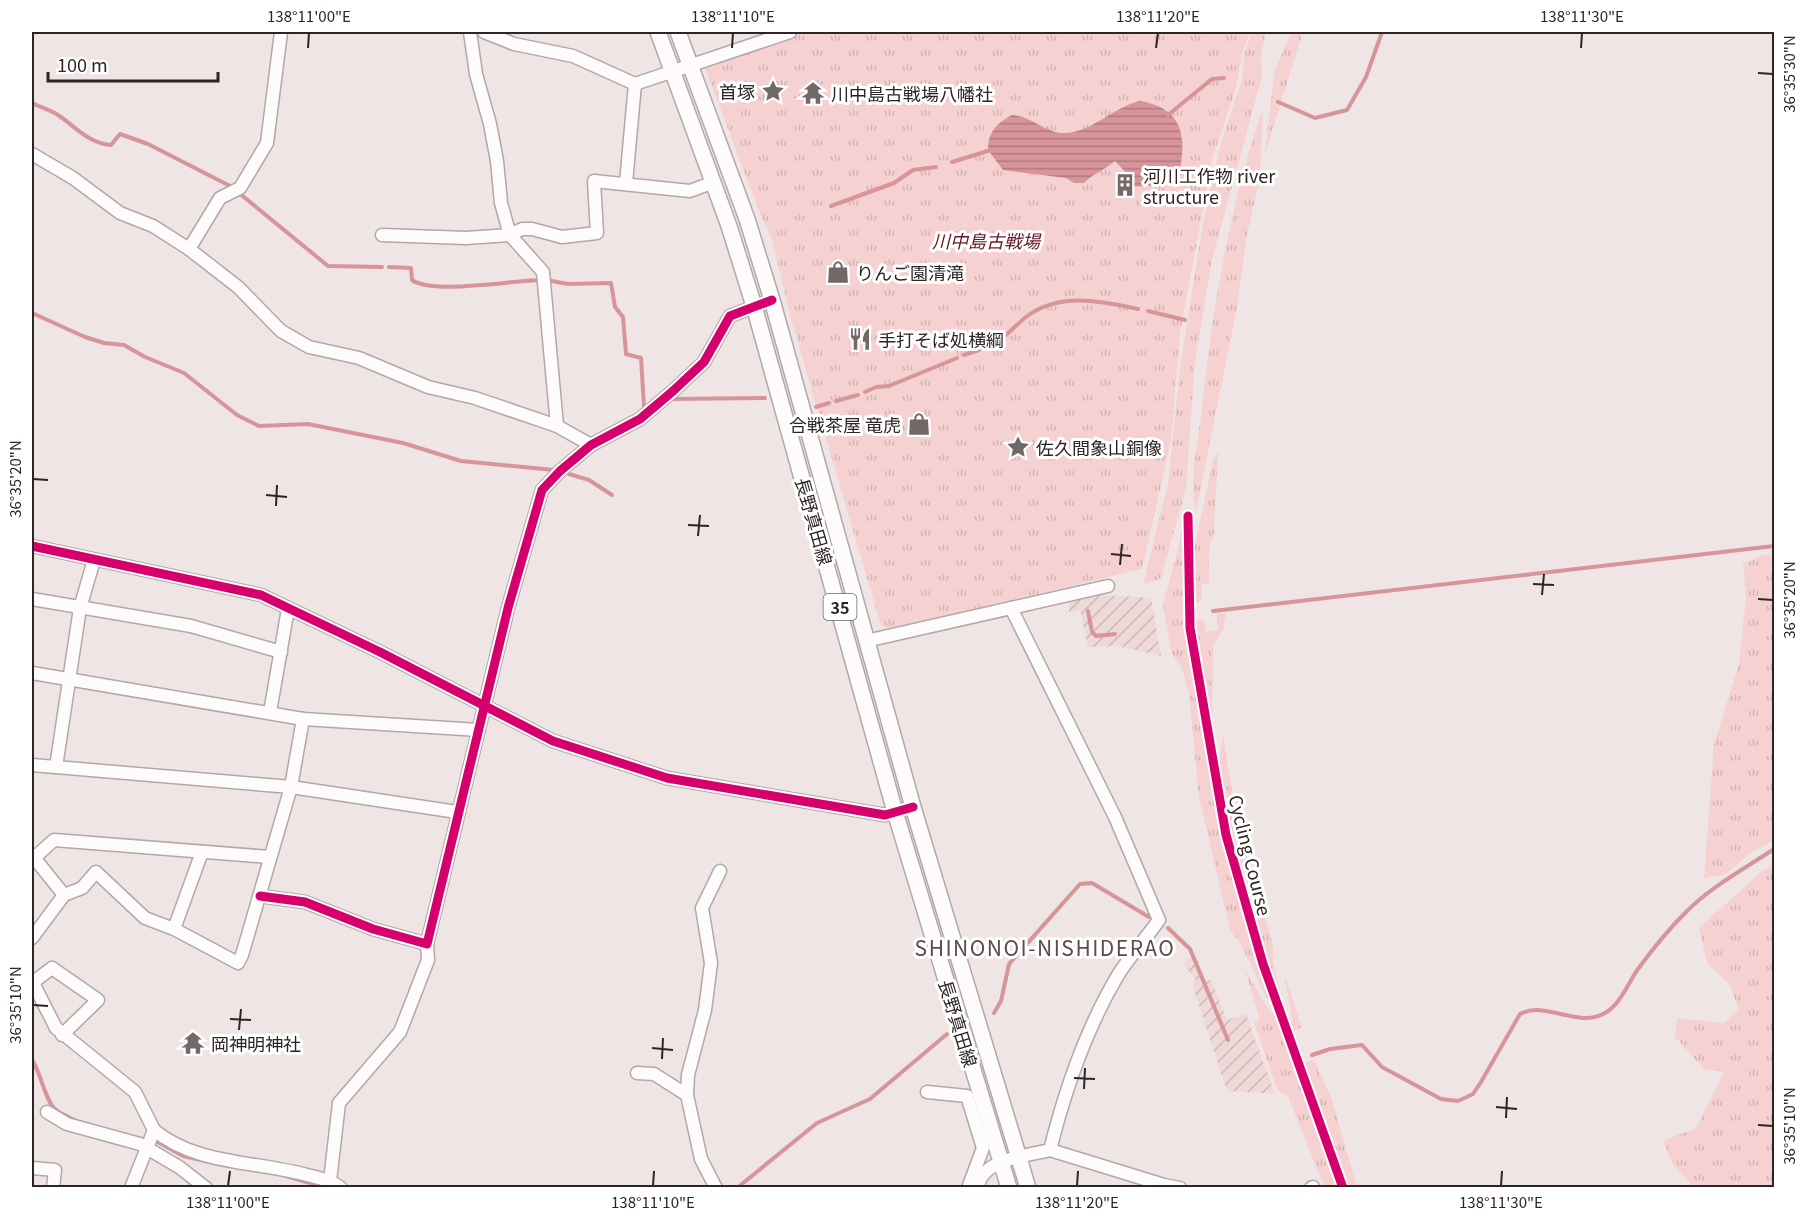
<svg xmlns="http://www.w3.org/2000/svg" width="1806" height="1219" font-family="Georgia,'Noto Sans JP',serif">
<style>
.industrial{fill:url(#industrial-furrows)}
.grass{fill:url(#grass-tufts)}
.water{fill:url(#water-rules)}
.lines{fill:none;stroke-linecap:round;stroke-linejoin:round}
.stream{stroke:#d79599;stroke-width:4}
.minor-casing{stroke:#b1a8a8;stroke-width:15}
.major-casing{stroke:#b1a8a8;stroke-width:18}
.minor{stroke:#fdfbfb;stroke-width:12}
.major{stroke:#fdfbfb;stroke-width:15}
.cycleway-casing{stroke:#fff;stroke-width:13}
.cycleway{stroke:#d6006c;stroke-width:9}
.ticks{fill:none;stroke:#2c2425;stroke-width:2}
.labels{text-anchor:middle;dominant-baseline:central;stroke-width:6;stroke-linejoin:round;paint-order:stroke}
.shield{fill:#fff;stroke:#6b6666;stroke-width:1.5}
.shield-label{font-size:16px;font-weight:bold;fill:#2c2425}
.poi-label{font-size:18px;fill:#2c2425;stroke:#fff;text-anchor:start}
.park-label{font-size:18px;font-style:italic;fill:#661523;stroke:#fff}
.street-label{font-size:18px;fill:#2c2425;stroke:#fff}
.quarter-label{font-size:21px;letter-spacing:1.5px;fill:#5c4b4b;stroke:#fff}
.neatline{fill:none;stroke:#2c2425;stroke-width:2}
.ticks-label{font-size:15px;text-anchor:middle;fill:#2c2425}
</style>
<defs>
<pattern id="industrial-furrows" width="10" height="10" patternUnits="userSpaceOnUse" patternTransform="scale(1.5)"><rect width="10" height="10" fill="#eed8d8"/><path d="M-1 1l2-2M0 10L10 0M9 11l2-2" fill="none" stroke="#ccb9b9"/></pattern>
<pattern id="grass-tufts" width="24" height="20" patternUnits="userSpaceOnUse" patternTransform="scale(1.5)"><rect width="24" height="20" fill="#f6d1d1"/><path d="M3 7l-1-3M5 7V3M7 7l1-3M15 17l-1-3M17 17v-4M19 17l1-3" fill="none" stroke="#d3b3b3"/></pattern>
<pattern id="water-rules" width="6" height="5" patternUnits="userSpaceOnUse" patternTransform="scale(1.5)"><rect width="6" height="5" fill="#d79599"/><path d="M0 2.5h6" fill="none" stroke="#af797d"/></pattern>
</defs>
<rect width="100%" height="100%" fill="#f0e5e5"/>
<!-- industrial -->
<g class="industrial">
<polygon points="1104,595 1151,598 1161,656 1117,646 1088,647 1080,610 1069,612 1069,602"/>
<polygon points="1196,956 1206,981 1211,980 1227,1020 1246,1014 1275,1094 1227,1091 1192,985 1196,980 1184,965 1187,959"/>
</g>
<!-- grass -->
<g class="grass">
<polygon points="819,32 851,34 879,32 1250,32 1242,54 1236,88 1212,160 1180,333 1171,441 1142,569 889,629 881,626 790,315 772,239 759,211 705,68 791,35"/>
<polygon points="1252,32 1266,32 1261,55 1262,76 1212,260 1195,361 1186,488 1161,578 1143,585 1168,484 1180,368 1203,223 1221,143 1242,80 1244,54"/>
<polygon points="1292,32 1303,32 1264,157 1275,69"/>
<path d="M1263,108L1260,177L1247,235L1236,313L1196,512C1189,482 1197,446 1201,416C1212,311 1229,208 1263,108Z"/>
<polygon points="1218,452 1214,533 1209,548 1209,584 1202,584 1202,601 1193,603 1195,545 1213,460"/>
<polygon points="1184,525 1183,604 1218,813 1234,882 1273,1002 1266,997 1242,946 1230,930 1199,797 1189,694 1181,666 1172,654 1163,605"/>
<polygon points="1763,555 1774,555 1774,840 1750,853 1726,874 1704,878 1714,744 1739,664 1746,597 1743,564"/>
<polygon points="1217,613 1226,613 1223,630 1213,646 1212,744 1197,627 1197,620 1204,620 1206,632 1218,630"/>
<path d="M1223,734L1237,824L1273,945V964L1284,1008C1258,932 1224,852 1219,771C1219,759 1222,746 1223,734Z"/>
<polygon points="1774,864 1774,1187 1694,1187 1673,1165 1663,1141 1696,1128 1724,1072 1704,1069 1675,1037 1677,1018 1724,1023 1739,1009 1729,984 1707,963 1699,928 1761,872"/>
<polygon points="1245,970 1269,1010 1278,1018 1340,1187 1326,1187 1322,1182 1288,1096 1277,1089 1254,1022 1260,1020"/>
<polygon points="1285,977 1302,1027 1291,1033 1292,1020"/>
<polygon points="1314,1060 1331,1097 1357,1187 1348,1187 1303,1063"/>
</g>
<!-- water -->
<path class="water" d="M1140,101C1171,106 1185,123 1182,155C1181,162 1181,171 1176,177C1168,186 1134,189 1123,184L1130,177L1115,161C1105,170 1094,173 1084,183H1074L1066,178L1003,170L988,150C988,132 997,123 1012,115C1032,116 1046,134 1066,133C1094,131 1113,107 1140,101Z"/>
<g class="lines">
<!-- stream -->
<g class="stream">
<polyline points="1278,102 1315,118 1347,110 1366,77 1382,32"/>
<path d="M32,103C40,107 50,110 58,115C76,127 88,143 111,145L120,134L148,144L232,187"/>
<polyline points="1168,115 1212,79 1224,78"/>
<polyline points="952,162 991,150"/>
<polyline points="239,193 328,266 382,267"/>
<polyline points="831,206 894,183 913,170 936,167"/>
<path d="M389,267L411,268L412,280C433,295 513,280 541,280"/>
<polyline points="546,280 568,284 611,283 615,307 623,317 626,354 641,358 644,407"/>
<polyline points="1148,311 1185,320"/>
<polyline points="32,313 85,337 104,343 124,345 145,357 184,373 237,415 259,426 308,424 403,443 461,461 554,470"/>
<path d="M986,347C1003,341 1012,328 1026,317C1059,292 1100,301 1138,309"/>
<polyline points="964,355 979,350"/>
<polyline points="865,392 876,387 889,386 957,358"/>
<polyline points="670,399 765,398"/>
<polyline points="836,401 858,395"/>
<polyline points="816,407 829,403"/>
<polyline points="569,474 589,480 612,495"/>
<polyline points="1088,611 1092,632 1096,636 1115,634"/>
<polyline points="1213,611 1774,546"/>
<polyline points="1168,928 1190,949 1228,1040"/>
<polyline points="994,1013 1001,1001 1009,964 1080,884 1092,883 1149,917"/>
<path d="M1312,1055L1330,1049L1362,1045L1382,1067L1441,1099L1458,1101L1473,1094L1481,1082L1520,1014C1546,1000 1578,1029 1605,1013C1620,1005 1628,983 1638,969C1652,950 1668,930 1685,913C1710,887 1744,869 1774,849"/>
<path d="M32,1060C41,1073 45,1100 55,1109C60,1114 70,1118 77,1121"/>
<polyline points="156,1141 183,1156 219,1164"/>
<polyline points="286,1176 327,1188"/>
<polyline points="737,1188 817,1123 870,1099 947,1034"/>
</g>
<!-- minor casing -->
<g class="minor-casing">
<g id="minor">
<polyline points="470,32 476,74 490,124 497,161 501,203 510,235 543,272 557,426"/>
<polyline points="484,32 514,44 573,56 635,84 790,32"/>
<polyline points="32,154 73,178 120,213 153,226 189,249 238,287 281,331 309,347 359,358 428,387 475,398 557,426 591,445"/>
<polyline points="626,183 635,84"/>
<polyline points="382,235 466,238 510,235 522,229 532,229 562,237 597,233 594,181 690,191 714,182"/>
<polyline points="189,249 220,198 240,188 267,143 281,32"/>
<polyline points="32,546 261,595 380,652 553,741 667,778 885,815 913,807"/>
<polyline points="32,599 191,626 281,652"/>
<polyline points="866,641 1108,586"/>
<polyline points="32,673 303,719 479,730"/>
<polyline points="270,712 288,609"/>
<polyline points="32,765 291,787 457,812"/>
<polyline points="56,767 80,608 94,560"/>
<polyline points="202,852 174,929 238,963 242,955 291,787 303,719"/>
<polyline points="32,855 64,895 82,888 96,872 145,918 174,929"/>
<polyline points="34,858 54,840 270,857"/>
<polyline points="260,896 305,902 373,929 427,944 508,608 542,490 560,471 591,445 640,419 673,391 704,362 730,316 772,300"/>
<polyline points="32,938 64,895"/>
<polyline points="32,981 56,1028 135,1092 154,1130"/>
<polyline points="32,983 52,968 98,1000 62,1035"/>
<polyline points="637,1073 654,1074 687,1095"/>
<polyline points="927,1092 967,1096 983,1148 968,1188"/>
<polyline points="47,1112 67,1124 140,1144 179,1167 206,1188"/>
<polyline points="1050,1150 1164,1185 1180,1188"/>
<polyline points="32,1168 55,1170 53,1188"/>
<polyline points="330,1181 339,1103 400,1032 428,960 427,944"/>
<path d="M131,1188L154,1130C196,1165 256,1161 307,1175C319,1178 331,1180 341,1188"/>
<polyline points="716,1188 701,1159 687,1095 688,1075 705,1010 711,963 702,908 720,871"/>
<path d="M978,1188C980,1159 1027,1156 1050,1150C1065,1090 1086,1029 1118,975C1130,956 1146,938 1159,920L1115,817L1011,608"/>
<polyline points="1311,1188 1313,1187"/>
</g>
</g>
<!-- major casing -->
<g class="major-casing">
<g id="major">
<polyline points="658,32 729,226 754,306 895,812 1009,1188"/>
<polyline points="678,32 747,219 772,300 913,807 1028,1188"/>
</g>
</g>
<!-- minor -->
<use href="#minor" class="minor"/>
<!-- major -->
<use href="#major" class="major"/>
<!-- cycleway casing -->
<g class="cycleway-casing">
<g id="cycleway">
<polyline points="1188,516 1190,628 1226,835 1263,964 1343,1188"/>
<polyline points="32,546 261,595 380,652 553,741 667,778 885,815 913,807"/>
<polyline points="260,896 305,902 373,929 427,944 508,608 542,490 560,471 591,445 640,419 673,391 704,362 730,316 772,300"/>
</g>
</g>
<!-- cycleway -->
<use href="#cycleway" class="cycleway"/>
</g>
<!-- ticks -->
<path class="ticks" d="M308,48L309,33M732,48L733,33M1156,48L1158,33M1581,48L1582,33M1758,73L1773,74M33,479L48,480M266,495L287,497M276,506L277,485M688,525L709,526M698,536L700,515M1111,554L1131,556M1120,565L1122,544M1533,584L1554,585M1542,595L1544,574M1758,599L1773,600M33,1005L48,1006M230,1019L251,1020M239,1030L241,1009M652,1048L673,1050M662,1059L663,1038M1074,1078L1095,1079M1084,1089L1085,1068M1496,1107L1517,1109M1506,1118L1507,1097M1758,1125L1773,1126M228,1186L230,1171M653,1186L654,1171M1077,1186L1078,1171M1501,1186L1502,1171"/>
<!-- icons -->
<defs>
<g id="sight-bare" transform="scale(1.8)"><path d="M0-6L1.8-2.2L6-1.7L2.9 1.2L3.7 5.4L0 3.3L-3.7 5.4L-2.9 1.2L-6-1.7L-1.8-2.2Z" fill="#716868" stroke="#fff" stroke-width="2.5" paint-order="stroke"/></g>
<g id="temple-bare" transform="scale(1.8)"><path d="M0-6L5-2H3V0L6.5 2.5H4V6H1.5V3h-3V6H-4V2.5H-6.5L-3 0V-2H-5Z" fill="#716868" stroke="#fff" stroke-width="2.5" paint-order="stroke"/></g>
<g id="building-bare" transform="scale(1.8)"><path d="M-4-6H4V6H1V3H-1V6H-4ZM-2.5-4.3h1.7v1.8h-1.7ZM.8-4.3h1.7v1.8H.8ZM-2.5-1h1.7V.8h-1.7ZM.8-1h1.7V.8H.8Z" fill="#716868" stroke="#fff" stroke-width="2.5" paint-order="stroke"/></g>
<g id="shop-bare" transform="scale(1.8)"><path d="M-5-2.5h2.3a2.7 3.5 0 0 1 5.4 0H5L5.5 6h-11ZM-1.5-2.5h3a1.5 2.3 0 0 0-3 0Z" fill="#716868" stroke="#fff" stroke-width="2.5" paint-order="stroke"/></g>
<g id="restaurant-bare" transform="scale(1.8)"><path d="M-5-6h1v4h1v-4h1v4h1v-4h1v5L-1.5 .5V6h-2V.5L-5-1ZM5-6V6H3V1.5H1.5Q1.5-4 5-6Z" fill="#716868" stroke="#fff" stroke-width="2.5" paint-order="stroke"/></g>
</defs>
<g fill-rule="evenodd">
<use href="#sight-bare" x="773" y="91"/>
<use href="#temple-bare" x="813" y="93"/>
<use href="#building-bare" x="1125" y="185"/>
<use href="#shop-bare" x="838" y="272"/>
<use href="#restaurant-bare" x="860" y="339"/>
<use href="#shop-bare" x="919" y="424"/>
<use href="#sight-bare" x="1018" y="447"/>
<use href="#temple-bare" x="193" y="1043"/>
</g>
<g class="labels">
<!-- shield labels -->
<rect class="shield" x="823.5" y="594" width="33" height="26" rx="4.5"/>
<g class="shield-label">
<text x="840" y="607">35</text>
</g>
<!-- poi labels -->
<g class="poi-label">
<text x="755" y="91" text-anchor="end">首塚</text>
<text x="831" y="93">川中島古戦場八幡社</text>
<text x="1143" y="175">河川工作物 river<tspan x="1143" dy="21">structure</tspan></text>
<text x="856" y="272">りんご園清滝</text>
<text x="878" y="339">手打そば処横綱</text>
<text x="901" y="424" text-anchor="end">合戦茶屋 竜虎</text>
<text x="1036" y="447">佐久間象山銅像</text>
<text x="211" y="1043">岡神明神社</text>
</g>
<!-- park labels -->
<g class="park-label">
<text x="986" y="240">川中島古戦場</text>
</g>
<!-- street labels -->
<g class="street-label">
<text transform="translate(815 521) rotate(74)">長野真田線</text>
<text transform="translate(1251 855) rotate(76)">Cycling Course</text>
<text transform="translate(959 1023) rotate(73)">長野真田線</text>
</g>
<!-- quarter labels -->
<g class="quarter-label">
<text x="1045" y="947">SHINONOI-NISHIDERAO</text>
</g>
</g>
<!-- border -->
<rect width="1806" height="1219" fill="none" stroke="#ffffff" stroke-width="66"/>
<!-- scale -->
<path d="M48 72v9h170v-9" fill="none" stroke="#2c2425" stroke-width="3"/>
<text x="57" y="72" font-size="18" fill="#2c2425" stroke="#ffffff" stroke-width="4.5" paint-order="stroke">100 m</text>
<rect x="33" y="33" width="1740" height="1153" class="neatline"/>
<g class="ticks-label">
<text x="309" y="22">138°11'00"E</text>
<text x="733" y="22">138°11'10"E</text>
<text x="1158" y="22">138°11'20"E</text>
<text x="1582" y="22">138°11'30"E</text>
<text transform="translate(1790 74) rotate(-90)" y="5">36°35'30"N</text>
<text transform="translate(16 479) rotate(-90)" y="5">36°35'20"N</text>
<text transform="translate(1790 600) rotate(-90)" y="5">36°35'20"N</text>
<text transform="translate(16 1005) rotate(-90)" y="5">36°35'10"N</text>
<text transform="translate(1790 1126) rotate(-90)" y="5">36°35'10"N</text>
<text x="228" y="1208">138°11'00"E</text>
<text x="653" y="1208">138°11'10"E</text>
<text x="1077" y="1208">138°11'20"E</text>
<text x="1501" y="1208">138°11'30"E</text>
</g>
</svg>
